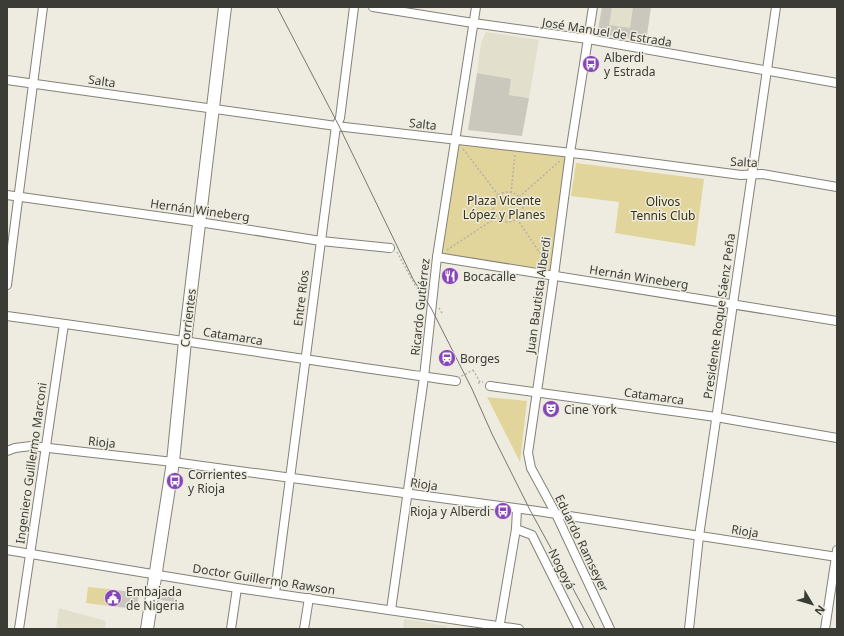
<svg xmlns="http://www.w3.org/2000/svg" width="844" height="636" font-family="'Noto Sans',sans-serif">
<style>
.built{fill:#e3dfcd}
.green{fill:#e2d59b}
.building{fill:#cac8bd}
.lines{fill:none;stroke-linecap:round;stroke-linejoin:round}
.street-casing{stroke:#848278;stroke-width:10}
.secondary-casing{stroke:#848278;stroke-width:14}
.path{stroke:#b5b3aa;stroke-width:1.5;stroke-dasharray:2 2;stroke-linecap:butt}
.street{stroke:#fff;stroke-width:8}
.secondary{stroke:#fff;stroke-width:12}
.tram{stroke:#77766f;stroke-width:1}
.path-bridge{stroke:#b5b3aa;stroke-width:1.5;stroke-dasharray:2 2;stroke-linecap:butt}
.labels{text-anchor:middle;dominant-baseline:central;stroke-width:3;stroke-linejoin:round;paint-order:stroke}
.street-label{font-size:12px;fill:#3c3c37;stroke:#eeece0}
.poi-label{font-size:12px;fill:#3c3c37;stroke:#eeece0;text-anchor:start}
.park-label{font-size:12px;fill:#39310a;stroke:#eeece0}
</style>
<rect width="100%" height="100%" fill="#eeece0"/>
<!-- built -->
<g class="built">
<polygon points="602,7 651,7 646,41 600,34 598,30"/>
<polygon points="486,32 539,40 529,98 509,95 511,79 477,73 481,43"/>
<polygon points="59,608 106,621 105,629 56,629"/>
<polygon points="404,619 447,626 447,629 403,629"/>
</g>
<!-- green -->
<g class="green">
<polygon points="455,140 570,153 554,275 437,257"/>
<polygon points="576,163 704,179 695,246 615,233 619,202 571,196"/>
<polygon points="487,397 527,401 520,462"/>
<polygon points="88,587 108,589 108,595 119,596 118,607 86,603"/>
</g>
<!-- building -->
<g class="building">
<polygon points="602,7 612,7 609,25 630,28 633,7 651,7 646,41 600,34 598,30"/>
<polygon points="477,73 511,79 509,95 529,98 522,136 468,130"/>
<polygon points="108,589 139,593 137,609 118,607 119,596 108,595"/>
<polygon points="161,593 175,595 174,602 160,600"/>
</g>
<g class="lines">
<!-- street casing -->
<g class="street-casing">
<g id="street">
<polyline points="373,7 473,23 588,39 837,83"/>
<polyline points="593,7 570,153 554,275 528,453 531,468 556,514 610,629"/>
<polyline points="7,80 336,126 589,155 741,175 762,174 837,187"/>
<polyline points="7,195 199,222 321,241 390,248"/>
<polyline points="437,257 837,321"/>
<polyline points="7,285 43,7"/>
<path d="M7,316C157,336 306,360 456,381"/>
<polyline points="490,386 716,417 837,438"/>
<polyline points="7,451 15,448 31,446 173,462 537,511 837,557"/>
<polyline points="516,529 532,535 579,629"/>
<polyline points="7,550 237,588 519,629"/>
<polyline points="275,593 336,126 340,118 354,7"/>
<polyline points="391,610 424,377 437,257 476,7"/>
<polyline points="19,629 64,324"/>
<polyline points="231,629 237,588"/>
<polyline points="304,629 309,598"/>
<polyline points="499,629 516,529 517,509"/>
<polyline points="689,629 699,536 752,174 776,7"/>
<polyline points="825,629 837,550"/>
</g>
</g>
<!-- secondary casing -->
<g class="secondary-casing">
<polyline id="secondary" points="147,629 173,462 185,341 225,7"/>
</g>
<!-- path -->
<g class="path">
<polyline points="463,149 499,196"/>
<circle cx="508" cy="207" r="15"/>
<polyline points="511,193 515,155"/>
<polyline points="519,197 561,160"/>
<polyline points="517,219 548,265"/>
<polyline points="447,250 497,217"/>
<polyline points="397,252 425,303"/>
<polyline points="439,308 442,313"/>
<polyline points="473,370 480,382"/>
<polyline points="478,383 483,382"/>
</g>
<!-- street -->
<use href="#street" class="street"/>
<!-- secondary -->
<use href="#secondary" class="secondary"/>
<!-- tram -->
<polyline class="tram" points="277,7 339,126 413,279 431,308 472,389 492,434 530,510 595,629"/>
<!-- path-bridge -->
<polyline class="path-bridge" points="458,378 473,370"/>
</g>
<!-- icons -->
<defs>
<g id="bus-disc" transform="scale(0.9)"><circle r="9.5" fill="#8846bb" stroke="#eeece0"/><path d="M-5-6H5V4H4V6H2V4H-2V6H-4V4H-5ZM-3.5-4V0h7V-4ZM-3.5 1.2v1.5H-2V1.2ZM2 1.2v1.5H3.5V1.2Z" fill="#fff"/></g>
<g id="restaurant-disc" transform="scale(0.9)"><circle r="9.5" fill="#8846bb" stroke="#eeece0"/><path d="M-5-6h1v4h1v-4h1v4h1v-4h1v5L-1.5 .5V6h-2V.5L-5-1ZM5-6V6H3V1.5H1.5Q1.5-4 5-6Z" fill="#fff"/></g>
<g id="station-disc" transform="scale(0.9)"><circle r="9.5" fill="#8846bb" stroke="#eeece0"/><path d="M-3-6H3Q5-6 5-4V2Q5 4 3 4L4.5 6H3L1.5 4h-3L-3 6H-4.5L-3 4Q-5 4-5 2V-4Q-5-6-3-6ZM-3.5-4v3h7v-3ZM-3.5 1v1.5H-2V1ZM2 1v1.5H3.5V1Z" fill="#fff"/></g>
<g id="theatre-disc" transform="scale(0.9)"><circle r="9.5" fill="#8846bb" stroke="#eeece0"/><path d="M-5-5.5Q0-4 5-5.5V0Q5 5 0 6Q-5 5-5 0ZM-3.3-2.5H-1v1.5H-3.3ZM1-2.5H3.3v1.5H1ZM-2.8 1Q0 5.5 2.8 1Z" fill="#fff"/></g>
<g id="civic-disc" transform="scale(0.9)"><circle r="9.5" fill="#8846bb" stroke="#eeece0"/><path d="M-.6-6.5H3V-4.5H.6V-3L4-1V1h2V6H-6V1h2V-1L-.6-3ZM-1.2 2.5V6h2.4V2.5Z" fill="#fff"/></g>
</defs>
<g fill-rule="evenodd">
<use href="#bus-disc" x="591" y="64"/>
<use href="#restaurant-disc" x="450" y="276"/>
<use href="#station-disc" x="447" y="358"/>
<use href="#theatre-disc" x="551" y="409"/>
<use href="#bus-disc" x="175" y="481"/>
<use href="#bus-disc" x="503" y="511"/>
<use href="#civic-disc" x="113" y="598"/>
</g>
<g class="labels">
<!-- street labels -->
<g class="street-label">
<text transform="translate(607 32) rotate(9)">José Manuel de Estrada</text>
<text transform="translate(102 81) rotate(8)">Salta</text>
<text transform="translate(423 124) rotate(6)">Salta</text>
<text transform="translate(744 162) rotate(3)">Salta</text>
<text transform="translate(200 210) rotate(8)">Hernán Wineberg</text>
<text transform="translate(639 277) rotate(9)">Hernán Wineberg</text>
<text transform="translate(538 295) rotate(-82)">Juan Bautista Alberdi</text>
<text transform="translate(301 298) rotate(-83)">Entre Ríos</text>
<text transform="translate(420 307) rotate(-84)">Ricardo Gutiérrez</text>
<text transform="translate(719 316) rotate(-82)">Presidente Roque Sáenz Peña</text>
<text transform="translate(188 318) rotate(-83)">Corrientes</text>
<text transform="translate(233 336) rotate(9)">Catamarca</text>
<text transform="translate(654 396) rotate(8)">Catamarca</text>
<text transform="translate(102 442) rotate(6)">Rioja</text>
<text transform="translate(31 463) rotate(-82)">Ingeniero Guillermo Marconi</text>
<text transform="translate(424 484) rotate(8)">Rioja</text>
<text transform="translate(745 531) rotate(9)">Rioja</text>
<text transform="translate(582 543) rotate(64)">Eduardo Ramseyer</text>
<text transform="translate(562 569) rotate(63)">Nogoyá</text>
<text transform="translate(264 579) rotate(9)">Doctor Guillermo Rawson</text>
</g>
<!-- poi labels -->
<g class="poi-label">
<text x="604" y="57">Alberdi<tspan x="604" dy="14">y Estrada</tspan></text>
<text x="463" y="276">Bocacalle</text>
<text x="460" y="358">Borges</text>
<text x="564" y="409">Cine York</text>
<text x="188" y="474">Corrientes<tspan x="188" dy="14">y Rioja</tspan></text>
<text x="490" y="511" text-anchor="end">Rioja y Alberdi</text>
<text x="126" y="591">Embajada<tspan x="126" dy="14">de Nigeria</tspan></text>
</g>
<!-- park labels -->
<g class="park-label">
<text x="504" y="200">Plaza Vicente<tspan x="504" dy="14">López y Planes</tspan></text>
<text x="663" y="201">Olivos<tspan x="663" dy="14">Tennis Club</tspan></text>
</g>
</g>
<!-- border -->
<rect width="844" height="636" fill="none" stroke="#3c3c37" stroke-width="16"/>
<!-- north arrow -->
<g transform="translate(812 604) rotate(128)" stroke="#eeece0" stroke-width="3" paint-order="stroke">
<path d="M0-3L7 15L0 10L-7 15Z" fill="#3c3c37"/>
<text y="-6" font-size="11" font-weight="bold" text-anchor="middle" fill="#3c3c37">N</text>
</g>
</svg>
